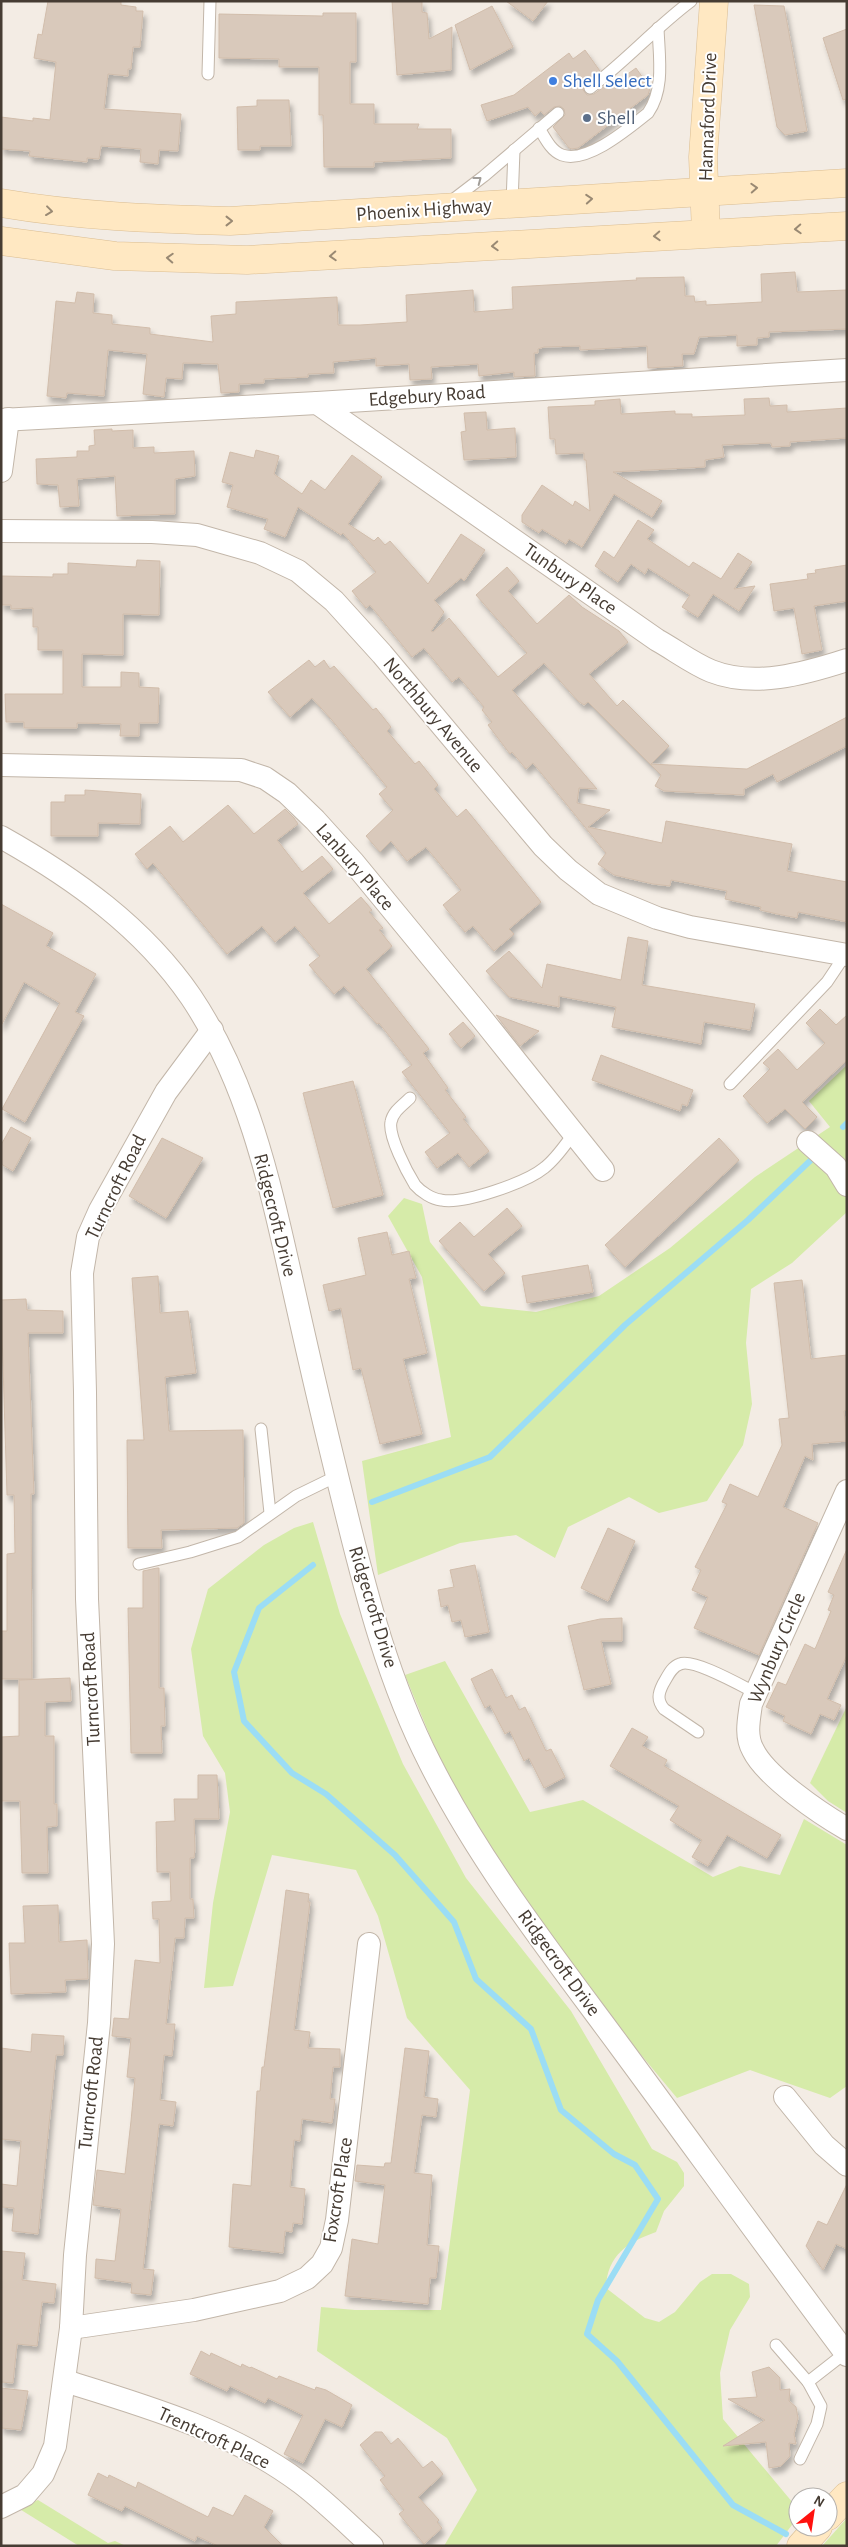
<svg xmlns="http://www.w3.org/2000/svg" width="848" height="2547" font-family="'Alegreya Sans',sans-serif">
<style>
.green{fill:#d6eba9}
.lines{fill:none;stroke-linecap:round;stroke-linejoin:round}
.stream{stroke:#9bddf5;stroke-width:6}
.building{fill:#d9c9bb;stroke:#d1bdab;filter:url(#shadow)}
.lane-casing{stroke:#c2b6a9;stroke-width:13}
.street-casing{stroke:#c2b6a9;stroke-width:24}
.secondary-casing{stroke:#dabd92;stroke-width:29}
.lane{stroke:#fff;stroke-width:11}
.street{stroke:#fff;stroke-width:22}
.secondary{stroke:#ffe8c2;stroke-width:28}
.oneway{stroke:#a29e99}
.oneway2{stroke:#998973}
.shop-dot{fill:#3f7fe0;stroke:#fff;stroke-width:2}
.service-dot{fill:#5c6f8a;stroke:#fff;stroke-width:2}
.labels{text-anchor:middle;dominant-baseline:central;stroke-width:4;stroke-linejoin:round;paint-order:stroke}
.shop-label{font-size:20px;fill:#366cbe;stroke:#fff;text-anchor:start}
.street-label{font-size:20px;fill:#463c33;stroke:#fff}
.service-label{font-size:20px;fill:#4e5e75;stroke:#fff;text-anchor:start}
</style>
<defs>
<filter id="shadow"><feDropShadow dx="3" dy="5.5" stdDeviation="2.5" flood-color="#0004"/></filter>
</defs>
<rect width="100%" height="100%" fill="#f3ece4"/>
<!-- green -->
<g class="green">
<polygon points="847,1065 847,1212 792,1263 751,1289 746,1343 752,1404 743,1445 707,1501 659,1513 629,1497 568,1527 555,1558 516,1535 460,1543 378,1575 362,1461 451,1437 422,1277 388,1216 404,1198 422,1204 430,1242 481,1306 536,1312 599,1296 670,1248 755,1177 830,1127 809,1101"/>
<path d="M313,1522L340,1614L403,1764L466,1878L571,2011L652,2149L677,2162L684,2173V2186L664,2211L656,2232C628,2242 607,2255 606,2288L645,2318L659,2322L675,2312L700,2282L712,2274H731L749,2284L750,2297L730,2330L720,2373L723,2419L798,2509V2517L776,2546H444L477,2490L447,2438L317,2351L321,2307L355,2310H441L470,2090L407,2018L378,1916L356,1870L272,1855L233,1986L204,1988L213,1903L230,1812L225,1773L203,1736L191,1649L208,1589L264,1545L294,1528Z"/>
<polygon points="445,1661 530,1812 583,1800 713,1877 740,1866 780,1875 804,1819 847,1845 847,2086 830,2098 750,2070 677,2098 637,2050 531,1908 450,1785 405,1675"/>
<polygon points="847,1706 847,1813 828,1801 810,1783"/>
<polygon points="38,2500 108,2543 115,2541 126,2546 79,2546 18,2508"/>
<polygon points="847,2518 847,2546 822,2546"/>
</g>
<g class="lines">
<!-- stream -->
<g class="stream">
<polyline points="843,1127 847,1123"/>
<polyline points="372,1502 490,1457 625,1325 748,1220 812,1159"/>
<polyline points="313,1565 259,1608 234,1672 244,1721 292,1773 326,1794 395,1855 454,1922 476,1979 531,2029 561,2110 614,2154 635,2165 658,2199 598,2300 587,2334 617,2361 733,2505 786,2534"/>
</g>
</g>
<!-- building -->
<g class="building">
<polygon points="48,1 121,1 121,5 136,7 136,11 143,11 140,47 133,47 131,69 128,69 128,76 108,74 104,109 181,114 178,151 159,150 158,164 140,162 141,149 101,146 99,159 87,158 87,162 29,156 30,151 1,149 1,117 33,121 33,118 50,120 56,62 34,58 38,34 42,35"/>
<polygon points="392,1 422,1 422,12 427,13 429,39 452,27 451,70 397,75"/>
<polygon points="506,1 548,1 533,21"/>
<polygon points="754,5 784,6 807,131 785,135 777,127"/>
<polygon points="492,6 513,47 470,70 455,25"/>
<polygon points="323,13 356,13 356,62 350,62 350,104 374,104 374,124 419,124 417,129 451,129 451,158 374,162 374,167 324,167 323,115 319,115 319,67 279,67 279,59 219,58 219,14 323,16"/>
<polygon points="847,29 847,99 843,100 823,38"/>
<polygon points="585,50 600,71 583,85 583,90 587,95 594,94 609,83 611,86 636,68 650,88 648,95 578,148 572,149 569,148 553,127 565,115 564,109 560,106 554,107 544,115 541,111 535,116 528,107 487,121 481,105 514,95 569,53 573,59"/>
<polygon points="257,100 289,100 291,146 260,146 260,150 238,150 237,107 257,106"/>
<polygon points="795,272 797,292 847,290 847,329 769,332 769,337 757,338 757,345 737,346 737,335 699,337 694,354 682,354 683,366 648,368 647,346 580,350 580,346 544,347 538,349 538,353 534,353 535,376 514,377 514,372 479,376 478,364 431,367 432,379 410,380 409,364 376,366 376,358 333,362 334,373 308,374 308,377 264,379 264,383 239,384 239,392 221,393 218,364 183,363 182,379 166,378 164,397 143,394 147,354 108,350 104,396 67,393 66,398 47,396 56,301 75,303 77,292 94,294 93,313 112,315 112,324 150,328 150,334 213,342 211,316 236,314 236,302 337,297 338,325 360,325 407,322 406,295 473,290 474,312 513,309 512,287 637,280 636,278 684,277 685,296 694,296 695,302 706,301 706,305 762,302 761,274"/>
<polygon points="769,398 770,406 787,405 787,412 847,408 847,438 790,442 790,446 772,447 771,443 722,445 724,457 705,460 705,467 613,472 662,501 652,517 614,494 582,547 569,539 566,544 542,529 539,533 522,522 522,515 542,485 573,506 575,501 590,511 586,460 584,460 584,453 556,454 555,439 550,439 548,407 595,405 595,401 620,399 621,414 675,411 675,414 692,414 692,417 745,415 744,399"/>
<polygon points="486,412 487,430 515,428 516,457 464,460 461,432 466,431 464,413"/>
<polygon points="112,429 112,431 133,430 133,448 154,447 154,453 194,451 195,476 175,479 175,514 117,516 115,476 77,479 79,506 60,507 58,485 37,484 36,459 77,457 77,451 89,451 89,446 95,445 94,430"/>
<polygon points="256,450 279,456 274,474 302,494 311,480 325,490 352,455 382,477 348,524 374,541 378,537 385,545 390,541 428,584 461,534 485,550 464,581 461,578 434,600 444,612 431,631 433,632 449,618 498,677 527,653 476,595 507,567 519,581 508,591 537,624 569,595 582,607 619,631 628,642 589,674 617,706 623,700 669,746 651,764 747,769 847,717 847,746 777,782 773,774 744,789 744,795 664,791 655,786 661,775 588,702 584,705 578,701 544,663 512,690 597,789 579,788 577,803 610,810 588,827 662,843 666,821 792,844 787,871 847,882 847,922 798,912 797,918 777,914 760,910 761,907 725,899 727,891 671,880 670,886 653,884 614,875 598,864 606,853 533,763 526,769 512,752 510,754 488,725 492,722 482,710 484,707 459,677 452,682 424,648 412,657 370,605 366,608 352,591 376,572 343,533 341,535 298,507 285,537 264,529 268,519 227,507 233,485 222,482 230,452 254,458"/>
<polygon points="638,520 654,530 647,539 689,567 693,562 721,579 738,553 752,562 734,589 755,586 739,611 713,594 698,617 682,607 690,595 648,568 645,574 631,564 618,582 595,566 604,551 614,558"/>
<polygon points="137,560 160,561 159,615 123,614 123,655 82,654 82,687 121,687 121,672 139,673 139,687 159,688 158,723 139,723 139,736 120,736 121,724 77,723 77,728 24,728 24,722 6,722 5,694 63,694 63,650 38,650 38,627 33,627 33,608 11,609 11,605 1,605 1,576 53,577 53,574 68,574 68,563 136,567"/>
<polygon points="847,565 847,601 814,606 822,650 802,654 794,608 774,611 770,584 808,579 807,574 816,573 815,570"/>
<polygon points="309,660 315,667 324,660 330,669 334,666 373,710 376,708 391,727 387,731 415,764 419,761 438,785 434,789 457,817 466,809 541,902 509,929 514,934 494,951 473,926 465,932 443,905 461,890 426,847 407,861 391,841 380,852 366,836 393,810 379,794 387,787 331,719 312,698 290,717 268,692"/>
<polygon points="85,790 141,794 140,824 98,823 98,836 51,836 51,802 65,802 65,795 85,795"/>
<polygon points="228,805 254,834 285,809 294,818 298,824 277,840 302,872 322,856 333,869 303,893 329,924 361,897 372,910 369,912 383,928 379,930 392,946 366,969 429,1049 423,1053 448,1088 445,1090 466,1117 463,1119 489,1151 469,1167 458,1153 437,1168 425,1152 450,1133 402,1072 412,1065 379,1023 377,1024 344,986 334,994 322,980 309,965 320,956 295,926 275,942 262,926 227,954 153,863 147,869 135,854 170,826 183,842"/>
<polygon points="1,904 53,933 46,946 96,974 75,1012 84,1016 25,1122 2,1109 60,1003 24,982 1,1026"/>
<polygon points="628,937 648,941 642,985 755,1004 750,1030 704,1022 701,1044 612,1027 616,1007 559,996 559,1007 509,997 486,971 509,951 542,988 547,964 621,980"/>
<polygon points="820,1009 836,1025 847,1015 847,1060 802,1102 817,1117 805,1129 785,1109 767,1123 743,1096 770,1069 763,1063 778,1049 797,1070 825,1043 806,1023"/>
<polygon points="496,1015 539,1031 520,1046"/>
<polygon points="463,1022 475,1036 461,1048 449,1034"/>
<polygon points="601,1055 693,1090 687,1106 682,1104 680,1111 592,1080"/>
<polygon points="353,1081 383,1195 333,1208 303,1093"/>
<polygon points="11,1127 31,1138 13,1171 1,1164 1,1145"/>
<polygon points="162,1138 203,1158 166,1218 129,1196"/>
<polygon points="719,1138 739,1160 625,1267 605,1245"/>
<polygon points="507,1208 522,1226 488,1254 505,1273 484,1291 439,1241 460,1222 474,1237"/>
<polygon points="387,1232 392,1255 409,1251 416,1278 409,1279 427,1353 403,1359 422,1434 380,1444 361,1368 353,1370 341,1308 329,1311 323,1285 366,1275 358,1238"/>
<polygon points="588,1265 593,1292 527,1303 522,1276"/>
<polygon points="158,1276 160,1313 188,1311 196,1373 165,1377 169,1431 243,1430 244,1523 237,1528 161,1530 162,1548 128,1548 127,1440 144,1440 132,1278"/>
<polygon points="802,1280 811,1359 847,1355 847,1410 844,1411 847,1441 812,1444 813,1460 805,1456 783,1507 818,1523 759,1655 694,1628 708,1597 692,1590 701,1570 695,1567 727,1504 722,1502 730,1484 758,1497 782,1445 779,1419 789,1418 774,1283"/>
<polygon points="26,1299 27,1310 63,1311 63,1333 28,1333 34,1494 31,1494 32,1679 1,1679 1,1631 7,1631 7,1554 15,1553 14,1495 7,1495 1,1300"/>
<polygon points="608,1528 635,1541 608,1601 581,1588"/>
<polygon points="847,1549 847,1655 827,1699 841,1705 834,1720 820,1714 811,1734 783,1721 785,1716 766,1707 778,1682 786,1685 805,1644 815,1649 831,1611 828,1610 834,1595 828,1592"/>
<polygon points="475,1565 489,1632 465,1637 461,1620 452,1622 448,1605 441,1607 438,1590 454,1587 450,1570"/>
<polygon points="157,1568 159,1568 159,1688 164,1688 165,1726 161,1726 162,1753 131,1753 128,1608 143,1608 143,1571"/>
<polygon points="622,1618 622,1641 601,1641 611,1684 584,1690 568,1626 600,1619"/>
<polygon points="492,1669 506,1698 512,1695 519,1710 525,1707 546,1751 551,1749 565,1777 544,1788 529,1758 524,1761 510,1731 505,1734 490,1705 485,1708 471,1679"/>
<polygon points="70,1678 71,1701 45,1702 45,1736 54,1736 54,1804 57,1804 57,1826 47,1827 48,1873 22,1873 20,1801 1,1801 1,1737 19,1736 19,1680"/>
<polygon points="632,1728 648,1737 642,1746 667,1760 664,1766 781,1835 767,1858 727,1835 708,1866 692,1857 702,1840 670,1820 679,1806 610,1766"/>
<polygon points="198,1775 217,1775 219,1819 194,1819 195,1849 194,1858 190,1858 190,1899 193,1899 194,1918 185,1918 184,1938 175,1938 166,2024 175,2024 172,2056 164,2055 160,2100 176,2102 173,2126 159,2124 143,2269 154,2270 151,2295 131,2293 132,2283 95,2278 96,2259 115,2261 121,2209 93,2205 97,2170 125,2174 131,2121 135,2078 127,2077 131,2038 112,2036 114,2018 129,2019 135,1960 160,1963 159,1919 153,1919 152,1902 171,1901 170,1872 157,1872 156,1822 175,1821 174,1799 198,1799"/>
<polygon points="286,1890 309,1894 308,1902 310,1902 294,2030 310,2032 308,2048 340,2049 340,2067 333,2067 330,2099 335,2099 332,2123 302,2119 300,2141 294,2140 290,2187 305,2189 302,2224 293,2223 292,2232 285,2231 283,2253 229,2247 233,2184 251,2186 257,2091 260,2091 262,2067 264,2067"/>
<polygon points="58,1905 59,1942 87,1940 88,1979 65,1980 66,1992 11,1994 9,1943 25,1943 23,1906"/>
<polygon points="32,2034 64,2036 63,2055 56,2055 38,2234 12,2231 14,2208 1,2207 1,2184 17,2186 21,2141 1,2139 1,2048 31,2052"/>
<polygon points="405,2048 429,2051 424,2097 438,2099 436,2117 422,2115 414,2173 432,2175 427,2245 439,2246 436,2278 430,2278 428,2304 345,2296 352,2239 378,2244 385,2185 355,2181 357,2165 384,2167 385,2163 391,2163"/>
<polygon points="847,2184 847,2249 836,2244 823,2270 806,2246 818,2221 827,2225"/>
<polygon points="1,2251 25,2253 22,2280 56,2284 54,2303 42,2302 37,2346 17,2344 13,2383 1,2382"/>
<polygon points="201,2351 210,2356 211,2353 241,2367 242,2364 250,2368 251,2367 277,2379 279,2376 315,2390 316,2387 326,2390 352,2405 342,2427 325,2419 303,2463 284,2454 303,2415 268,2398 265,2403 230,2386 227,2391 190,2374"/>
<polygon points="769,2367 780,2378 780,2390 790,2389 789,2401 796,2407 798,2418 794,2434 796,2444 789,2443 790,2456 781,2466 769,2468 766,2442 723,2446 765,2420 728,2399 757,2397 752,2372"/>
<polygon points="1,2388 28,2391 21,2430 1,2428"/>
<polygon points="375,2432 382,2432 391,2444 398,2438 423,2468 432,2461 443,2474 418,2497 439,2520 437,2522 442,2528 424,2544 399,2514 404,2510 380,2480 385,2476 360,2445"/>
<polygon points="98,2473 108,2478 109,2475 136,2488 138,2482 208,2517 213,2507 233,2516 245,2495 273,2511 264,2527 283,2546 218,2546 197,2536 195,2541 125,2506 122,2511 88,2495"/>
</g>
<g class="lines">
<!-- lane casing -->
<g class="lane-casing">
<g id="lane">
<polyline points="208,74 210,1"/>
<path d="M590,88C626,61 655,28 691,1"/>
<path d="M539,128C545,138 551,151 562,155C587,164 629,128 648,113C665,89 659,56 658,28"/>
<polyline points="450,202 484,176 558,113"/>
<polyline points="512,203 514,150"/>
<polyline points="730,1084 827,982 845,955"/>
<path d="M410,1098C403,1105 393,1111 391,1122C388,1136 407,1172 415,1185C421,1192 432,1199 441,1200C463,1205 527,1182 544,1168C556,1159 565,1145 574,1133"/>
<polyline points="261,1429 270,1513"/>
<polyline points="139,1564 190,1552 238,1537 296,1496 337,1476"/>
<path d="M698,1732L664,1709C657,1700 658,1694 663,1684C668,1676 671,1667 680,1664C693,1658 742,1686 756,1693"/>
<polyline points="776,2345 808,2382 821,2406 817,2424 800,2459"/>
<polyline points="808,2382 845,2353"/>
</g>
</g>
<!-- street casing -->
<g class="street-casing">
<g id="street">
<path d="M317,403L657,640C675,650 692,663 711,671C754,688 804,674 847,660"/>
<polyline points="1,420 317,403 847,370"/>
<polyline points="1,471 8,419"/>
<polyline points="1,531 152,532 197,535 260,553 298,571 334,601 382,654 543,846 568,870 599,894 657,918 690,927 847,955"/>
<polyline points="1,765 241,770 265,778 287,793 315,820 354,863 479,1015 603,1170"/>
<path d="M1,837C74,878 143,927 191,997C250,1085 271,1189 294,1291C310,1363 327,1436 345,1508C366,1594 389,1683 430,1763C481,1864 551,1953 619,2045C695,2148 770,2252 847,2355"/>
<polyline points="808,1142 836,1167 847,1185"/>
<path d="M847,1491L751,1704C749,1719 745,1736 753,1750C766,1777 821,1814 847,1829"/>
<polyline points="785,2097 824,2145 847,2165"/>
<polyline points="71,2328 194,2310 280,2291 307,2278 322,2264 331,2248 337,2220 369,1944"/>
<path d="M65,2381C146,2406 232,2431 301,2483C326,2502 349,2525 372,2546"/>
<polyline points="1,2507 25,2495 43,2474 55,2446 71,2328 75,2255 99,2023 103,1944 87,1599 85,1392 82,1273 88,1237 100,1210 166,1092 212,1030"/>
</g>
</g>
<!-- secondary casing -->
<g class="secondary-casing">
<g id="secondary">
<path d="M1,203C77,216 153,219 230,221L847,183"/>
<polyline points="706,233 703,157 714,1"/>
<polyline points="1,241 115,256 247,260 847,226"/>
<polyline points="828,2516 847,2496"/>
<polyline points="801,2546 818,2527"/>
</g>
</g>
<!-- lane -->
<use href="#lane" class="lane"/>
<!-- street -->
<use href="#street" class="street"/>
<!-- secondary -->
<use href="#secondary" class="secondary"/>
</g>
<!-- one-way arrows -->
<defs><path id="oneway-chevron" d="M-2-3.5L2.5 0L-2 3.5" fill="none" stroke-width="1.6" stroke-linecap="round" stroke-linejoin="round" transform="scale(1.25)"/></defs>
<use class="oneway" href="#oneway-chevron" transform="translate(478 180) rotate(-37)"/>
<g class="oneway2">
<use href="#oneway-chevron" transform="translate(754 188) rotate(-3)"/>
<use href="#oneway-chevron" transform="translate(589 199) rotate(-4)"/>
<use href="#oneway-chevron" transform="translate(49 211) rotate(7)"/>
<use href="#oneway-chevron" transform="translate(229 221)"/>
<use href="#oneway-chevron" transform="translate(798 229) rotate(177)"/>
<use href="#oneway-chevron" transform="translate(657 236) rotate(177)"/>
<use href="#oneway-chevron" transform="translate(495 246) rotate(177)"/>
<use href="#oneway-chevron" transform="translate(333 256) rotate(177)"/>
<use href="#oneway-chevron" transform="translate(170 258) rotate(-177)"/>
</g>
<!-- markers -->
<circle class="shop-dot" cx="553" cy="81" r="5"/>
<circle class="service-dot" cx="587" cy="118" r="5"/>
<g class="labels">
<!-- shop labels -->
<g class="shop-label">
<text x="563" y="81">Shell Select</text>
</g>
<!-- street labels -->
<g class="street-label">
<text transform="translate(708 117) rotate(-88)">Hannaford Drive</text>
<text transform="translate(424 210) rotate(-4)">Phoenix Highway</text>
<text transform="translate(427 396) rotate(-4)">Edgebury Road</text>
<text transform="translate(570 579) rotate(35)">Tunbury Place</text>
<text transform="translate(433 715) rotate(50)">Northbury Avenue</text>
<text transform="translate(355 867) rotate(49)">Lanbury Place</text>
<text transform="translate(116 1187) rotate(-64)">Turncroft Road</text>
<text transform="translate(275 1215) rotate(76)">Ridgecroft Drive</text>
<text transform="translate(373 1607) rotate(73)">Ridgecroft Drive</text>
<text transform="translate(777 1648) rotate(-67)">Wynbury Circle</text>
<text transform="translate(91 1689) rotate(-93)">Turncroft Road</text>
<text transform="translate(559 1963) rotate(54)">Ridgecroft Drive</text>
<text transform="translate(91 2093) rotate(-84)">Turncroft Road</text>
<text transform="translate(338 2190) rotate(-81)">Foxcroft Place</text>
<text transform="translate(214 2438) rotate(25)">Trentcroft Place</text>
</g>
<!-- service labels -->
<g class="service-label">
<text x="597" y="118">Shell</text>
</g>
</g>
<!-- border -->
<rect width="848" height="2547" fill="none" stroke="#463c33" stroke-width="5"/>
<!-- north arrow -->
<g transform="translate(813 2512) rotate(30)"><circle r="24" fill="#ffffff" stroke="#b5b1ad"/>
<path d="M0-4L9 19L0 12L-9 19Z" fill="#ff120f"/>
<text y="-8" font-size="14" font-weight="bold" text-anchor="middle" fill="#463c33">N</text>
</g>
</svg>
